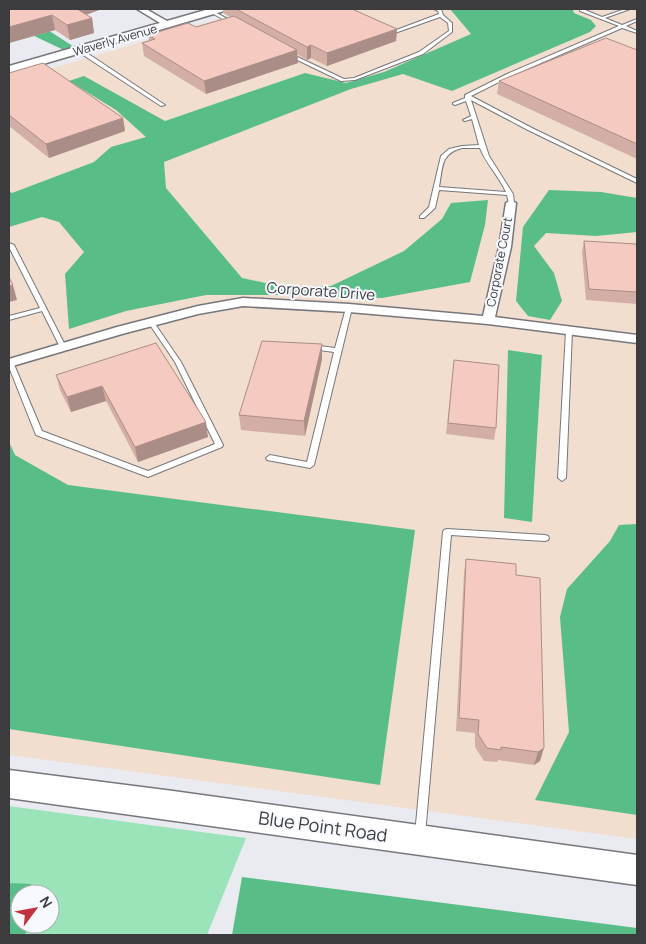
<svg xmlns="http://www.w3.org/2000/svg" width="646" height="944" font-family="Manrope,sans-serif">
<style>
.industrial{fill:#f1dece}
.green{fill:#9be4b9;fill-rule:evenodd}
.forest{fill:#59bd88}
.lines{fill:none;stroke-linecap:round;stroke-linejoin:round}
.lane-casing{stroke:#76777c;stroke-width:2}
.street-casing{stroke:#76777c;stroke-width:3}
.secondary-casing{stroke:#76777c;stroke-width:3}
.lane{fill:#fff;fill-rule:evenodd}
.street{fill:#fff;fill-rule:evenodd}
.secondary{fill:#fff;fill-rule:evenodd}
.wall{fill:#d2aea6}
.shaded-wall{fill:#ab8d87}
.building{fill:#f4cac1;stroke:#ab8d87}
.labels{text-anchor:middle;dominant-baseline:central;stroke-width:4;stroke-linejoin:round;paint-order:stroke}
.far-street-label{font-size:12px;fill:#3c3c3e;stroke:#f7f9fe}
.street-label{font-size:15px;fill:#3c3c3e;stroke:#f7f9fe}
.near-street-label{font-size:18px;fill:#3c3c3e;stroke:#f7f9fe}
</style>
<rect width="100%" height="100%" fill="#eaebf1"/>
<!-- industrial -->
<polygon class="industrial" points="252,9 637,9 637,839 9,755 9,81"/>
<!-- green -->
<path class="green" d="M9,806L246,838L207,935H9ZM20,894H50V924H20Z"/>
<!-- forest -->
<g class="forest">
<polygon points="450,9 575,9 573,10 574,13 591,20 596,26 590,32 452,91 403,74 351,89 164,162 166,188 242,278 284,287 331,286 404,251 442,219 451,203 488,200 485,225 470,282 382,298 285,295 206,295 126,311 69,329 65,274 84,252 59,222 42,217 9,227 9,191 12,193 94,162 111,147 146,137 116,110 69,81 84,76 165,121 305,73 346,83 384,72 471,34"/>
<polygon points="26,16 79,50 70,53 9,24"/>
<polygon points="549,190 601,192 637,198 637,232 596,236 546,233 534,246 554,273 562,301 550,320 528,316 516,301 523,227"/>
<polygon points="508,350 542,355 532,522 504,518"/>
<polygon points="9,442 15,455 68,485 415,530 380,785 9,729"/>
<polygon points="637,524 637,815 535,800 569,732 560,617 567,589 610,541 619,525"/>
<polygon points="242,877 637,928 637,935 232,935"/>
<polygon points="9,883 31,884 35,894 20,894 20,924 29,924 25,935 9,935"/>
</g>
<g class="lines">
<!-- lane casing -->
<g class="lane-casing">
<g id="lane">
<polygon points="434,9 441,9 443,15 452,23 452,32 423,54 355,80 341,81 287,55 291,54 344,79 354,78 419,52 449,31 448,23 440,17 392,34 385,32 387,31 391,32 439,14 438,11"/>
<path d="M580,9H587L585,10L602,17L625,9H630L605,18L622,25L637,19V21L626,26L637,31V33L622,28L511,76L471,96L532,128L637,179V183L528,130L471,100L489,156L513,194L514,203L509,204L507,195L439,190L435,208L424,218H420V216L429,207L441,156L449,149L462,146L479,145L472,119L465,121L463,120L471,116L466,101L455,105L453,104V103L465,98V95L507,74L619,26L580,11ZM462,148H480C486,164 499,176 506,192L439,187C443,167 440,154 462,148Z"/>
<polygon points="211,10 235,23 236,24 233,25 210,12 209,11"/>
<polygon points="77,49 81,49 165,105 161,106 77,51"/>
<polygon points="9,243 14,245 66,347 65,348 61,348 60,347 42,311 9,320 9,316 40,308 9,247"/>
<polygon points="349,306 352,308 314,465 310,468 267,460 266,458 270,455 307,462 334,352 312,349 309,347 312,345 335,348 346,308"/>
<polygon points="151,320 153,321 181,362 223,445 222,447 148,477 36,435 9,367 9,360 12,360 13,362 42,431 148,471 215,444 175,362 148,322"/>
<polygon points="569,329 572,331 566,478 562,481 558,478 566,331"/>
<polygon points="447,529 545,535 548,536 549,538 548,540 545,541 451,535 425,835 424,839 420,840 416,839 415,835 443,532 444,530"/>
</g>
</g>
<!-- street casing -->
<g class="street-casing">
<g id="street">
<polygon points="137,9 146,9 172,24 165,26"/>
<polygon points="511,200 516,203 511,247 495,317 637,335 637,343 488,324 349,312 243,306 198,314 122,334 9,367 9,359 117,327 198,306 243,298 349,304 483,316 499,247 506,203"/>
</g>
</g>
<!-- secondary casing -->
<g class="secondary-casing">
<g id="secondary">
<polygon points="209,9 226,9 224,11 9,74 9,66"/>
<polygon points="9,770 173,791 637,855 637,885 9,798"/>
</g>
</g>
<!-- lane -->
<use href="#lane" class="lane"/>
<!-- street -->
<use href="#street" class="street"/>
<!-- secondary -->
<use href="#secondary" class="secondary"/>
</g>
<!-- wall -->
<g class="wall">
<polygon points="9,9 102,9 86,15 92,18 94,33 70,40 55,30 9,43"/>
<polygon points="223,9 352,9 397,29 396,41 327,66 311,58 307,60 297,54 298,63 206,94 144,56 142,43 149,41 148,35 196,27 230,17 223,13"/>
<polygon points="637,50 637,159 497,94 499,81"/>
<polygon points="9,73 123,118 125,131 49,158 9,126"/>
<polygon points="584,241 637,251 637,304 586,300 582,252"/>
<polygon points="156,343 208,437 138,462 106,401 71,412 60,390 56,375"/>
<polygon points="322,344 322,359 305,436 241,430 239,415"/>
<polygon points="453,371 496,428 494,440 446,434"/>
<polygon points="466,559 516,575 540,761 534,765 498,760 497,762 484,761 475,747 475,733 456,731 464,573"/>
</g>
<!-- shaded-wall -->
<g class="shaded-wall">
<polygon points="71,9 102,9 73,19"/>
<polygon points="52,15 55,30 9,43 9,27"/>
<polygon points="92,18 94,33 70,40 67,25"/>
<polygon points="397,29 396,41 327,66 327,53"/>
<polygon points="311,45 311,58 307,60 307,47"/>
<polygon points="297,50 298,63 206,94 204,81"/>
<polygon points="123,118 125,131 49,158 46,144"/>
<polygon points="13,285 17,300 9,302 9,286"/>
<polygon points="322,344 322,359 305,436 304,421"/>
<polygon points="102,386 106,401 71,412 67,397"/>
<polygon points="206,422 208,437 138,462 135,447"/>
<polygon points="544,748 540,761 534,765 538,752"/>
</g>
<!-- building -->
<g class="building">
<polygon points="9,9 77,9 92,18 67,25 52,15 9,27"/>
<polygon points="236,9 352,9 397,29 327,53 311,45 307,47"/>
<polygon points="234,16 297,50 204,81 142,43 155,39 148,35 188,23 196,27"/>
<polygon points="606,38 637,50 637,144 499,81"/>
<polygon points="43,63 123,118 46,144 9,115 9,73"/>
<polygon points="584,241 636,244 637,251 637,292 589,289"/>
<polygon points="9,277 13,285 9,286"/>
<polygon points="262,341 322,344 304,421 239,415"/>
<polygon points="156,343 206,422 135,447 102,386 67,397 56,375"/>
<polygon points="454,360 499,365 496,428 448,423"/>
<polygon points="466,559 516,564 516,575 540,578 544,748 538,752 501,747 501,750 487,748 478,734 479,720 459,718"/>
</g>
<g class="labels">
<!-- far-street labels -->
<g class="far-street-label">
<text transform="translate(115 40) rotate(-16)">Waverly Avenue</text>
<text transform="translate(499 262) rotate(-79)">Corporate Court</text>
</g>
<!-- street labels -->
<g class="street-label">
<text transform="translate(321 291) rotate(4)">Corporate Drive</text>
</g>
<!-- near-street labels -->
<g class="near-street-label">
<text transform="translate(323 826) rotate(8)">Blue Point Road</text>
</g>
</g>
<!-- border -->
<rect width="646" height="944" fill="none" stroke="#3c3c3e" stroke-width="20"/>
<!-- north arrow -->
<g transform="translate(35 909) rotate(58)"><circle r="24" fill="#f7f9fe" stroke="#acadb1"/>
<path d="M0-4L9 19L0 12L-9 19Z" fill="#c3333f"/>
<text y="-8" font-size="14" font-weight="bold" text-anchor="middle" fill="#3c3c3e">N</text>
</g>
</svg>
